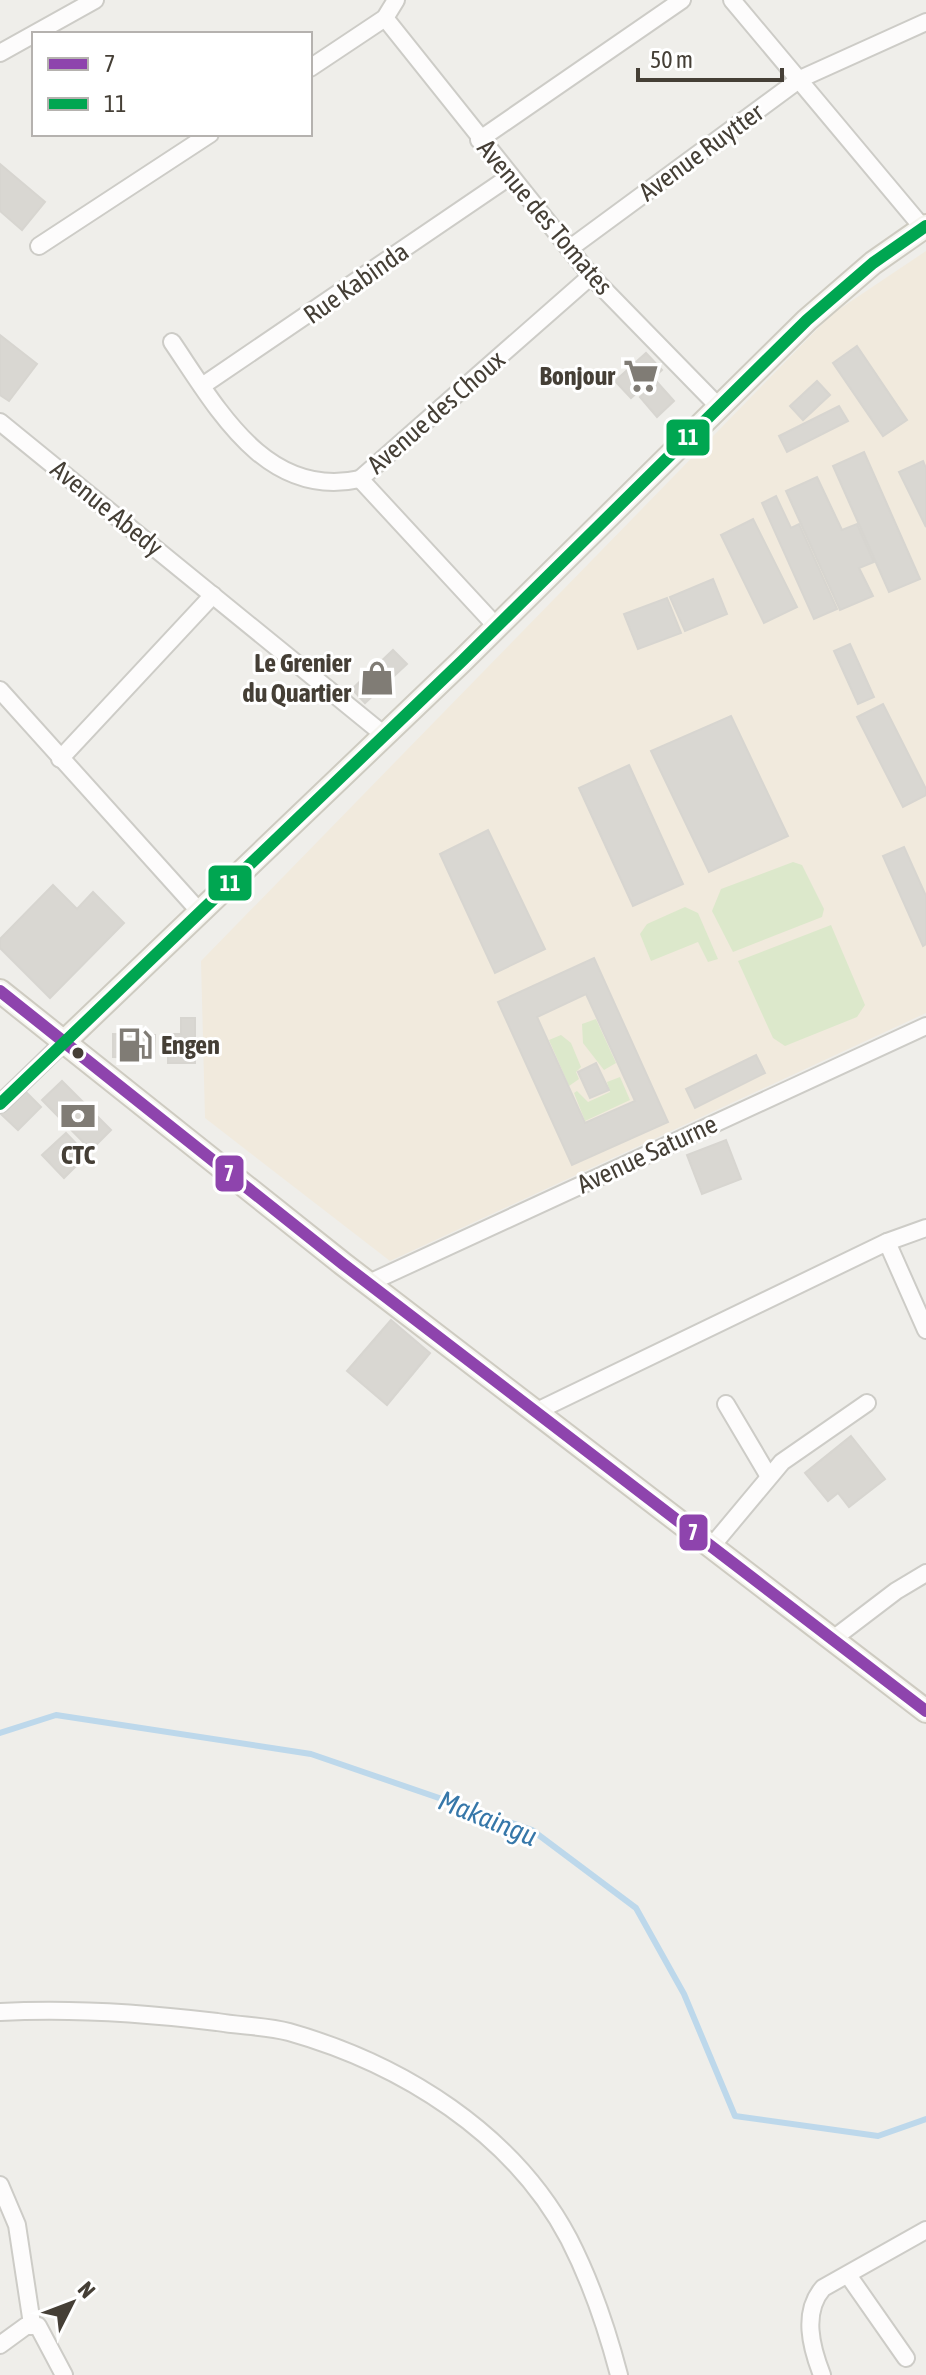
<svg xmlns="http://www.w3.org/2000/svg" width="926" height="2375" font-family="'Asap Condensed',sans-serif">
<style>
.commercial{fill:#f1eadd}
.green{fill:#dce8cb}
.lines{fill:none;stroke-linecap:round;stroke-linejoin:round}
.stream{stroke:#bdd8eb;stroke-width:6}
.building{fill:#d9d7d2;stroke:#d7d5d0;stroke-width:2;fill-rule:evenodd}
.street-casing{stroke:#cdccc7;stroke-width:20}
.secondary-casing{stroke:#cecbc1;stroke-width:26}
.street{stroke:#fdfcfc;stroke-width:16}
.secondary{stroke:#f5f4ef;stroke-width:22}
.bus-1-casing{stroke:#fff;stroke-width:18}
.bus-2-casing{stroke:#fff;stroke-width:18}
.bus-1{stroke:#8e44ad;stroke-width:12}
.bus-2{stroke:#00a651;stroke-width:12}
.bus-dot{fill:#453f36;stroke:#fff;stroke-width:3}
.labels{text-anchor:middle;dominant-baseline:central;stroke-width:6;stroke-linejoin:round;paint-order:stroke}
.street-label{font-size:26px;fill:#453f36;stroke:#fff}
.poi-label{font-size:26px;font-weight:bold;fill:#453f36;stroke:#fff;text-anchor:end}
.water-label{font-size:28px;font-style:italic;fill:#3677a9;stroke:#fff}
.line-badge{stroke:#fff;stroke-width:3}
.badge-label{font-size:22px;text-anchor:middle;font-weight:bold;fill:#fff}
</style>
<rect width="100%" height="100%" fill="#efeeea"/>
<!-- commercial -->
<polygon class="commercial" points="926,251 926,1013 390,1261 205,1118 201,961 832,314"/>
<!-- green -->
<g class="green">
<polygon points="793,862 802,865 824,909 822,917 733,952 712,911 721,889"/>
<polygon points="685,907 698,913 718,959 708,962 698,942 651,961 640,934 647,924"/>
<polygon points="831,925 865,1005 857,1017 785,1046 773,1038 738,961"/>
<polygon points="596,1019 616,1063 604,1070 583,1043 582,1024"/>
<polygon points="561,1035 571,1043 581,1067 576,1072 579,1079 569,1086 549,1040"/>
<polygon points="620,1077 630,1100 585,1121 574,1093 577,1091 588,1102 610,1092 607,1082"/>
</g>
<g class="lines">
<!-- stream -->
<polyline class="stream" points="0,1733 56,1715 311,1754 532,1830 636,1908 684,1994 735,2116 878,2136 926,2119"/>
</g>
<!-- building -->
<g class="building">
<polygon points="0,164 45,202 22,230 0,211"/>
<polygon points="0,335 37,364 9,401 0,395"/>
<polygon points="857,346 907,420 883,436 833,363"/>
<polygon points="646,353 662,370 631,398 615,381"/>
<polygon points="817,381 830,395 803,420 790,406"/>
<polygon points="657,382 674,401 657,417 640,397"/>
<polygon points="839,406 848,421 787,452 779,436"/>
<polygon points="864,452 920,579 889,592 833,466"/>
<polygon points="923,461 926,468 926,527 899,472"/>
<polygon points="817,477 842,530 857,524 874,562 859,568 873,596 840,610 786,491"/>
<polygon points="776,496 791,528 799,524 837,609 814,619 762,503"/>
<polygon points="753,519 797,607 764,623 721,535"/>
<polygon points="713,579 727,614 685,631 670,597"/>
<polygon points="667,598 681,633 638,649 624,614"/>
<polygon points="850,644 874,697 858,704 834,651"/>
<polygon points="393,650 407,664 365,703 352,689"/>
<polygon points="883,704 926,789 926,795 903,807 857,717"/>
<polygon points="731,716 788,836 709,872 651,751"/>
<polygon points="629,765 683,884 633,906 579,788"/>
<polygon points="488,830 545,949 495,973 440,854"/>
<polygon points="904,847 926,896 926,944 923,946 883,856"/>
<polygon points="53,885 77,909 93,892 124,923 50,998 0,948 0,939"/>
<path d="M594,958L668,1122L572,1165L498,1002ZM586,994L635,1101L585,1123L537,1017Z"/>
<polygon points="181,1018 195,1018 195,1063 168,1063 168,1034 181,1034"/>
<polygon points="113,1034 155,1035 154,1058 113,1057"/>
<polygon points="756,1055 765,1073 695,1108 686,1089"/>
<polygon points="596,1063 609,1090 590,1098 578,1072"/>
<polygon points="62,1081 111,1130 91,1150 42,1100"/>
<polygon points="24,1090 41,1107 18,1130 0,1113"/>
<polygon points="66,1133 87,1155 64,1178 42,1155"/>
<polygon points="726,1140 741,1179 702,1194 687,1155"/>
<polygon points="391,1320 430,1353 387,1405 347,1371"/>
<polygon points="851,1436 885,1479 849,1507 838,1493 828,1501 805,1473"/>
</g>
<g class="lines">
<!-- street casing -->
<g class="street-casing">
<g id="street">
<polyline points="732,0 923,228"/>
<polyline points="385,18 591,276 718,406"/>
<polyline points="0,53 95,0"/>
<polyline points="310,68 385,18 396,0"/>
<polyline points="479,140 682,0"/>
<polyline points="39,246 210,134"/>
<polyline points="569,249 800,79 926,22"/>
<path d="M172,342C217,408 266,500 360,479"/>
<polyline points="202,386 509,177"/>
<polyline points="0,422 383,734"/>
<polyline points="496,626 360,479 591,276"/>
<polyline points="0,690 199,911"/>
<polyline points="60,759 213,595"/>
<polyline points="0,1104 65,1041"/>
<polyline points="887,1242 926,1330"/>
<polyline points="369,1283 926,1026"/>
<polyline points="726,1404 768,1475"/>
<polyline points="537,1411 887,1242 926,1228"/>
<polyline points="711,1547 782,1462 867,1403"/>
<polyline points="833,1639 896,1591 926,1573"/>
<path d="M0,2012C73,2008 144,2013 217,2022C241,2026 266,2026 289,2032C402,2064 513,2133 569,2239C591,2282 607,2329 619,2375"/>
<polyline points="0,2185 17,2225 32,2324"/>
<polyline points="848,2275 906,2358"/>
<polyline points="0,2345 26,2326 38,2326 64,2375"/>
<path d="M822,2375C811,2347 802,2312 823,2288L926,2230"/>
</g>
</g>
<!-- secondary casing -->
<g class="secondary-casing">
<g id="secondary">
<polyline points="0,991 343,1264 926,1711"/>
<polyline points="65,1041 462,661 807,320 873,263 926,226"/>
</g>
</g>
<!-- street -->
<use href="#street" class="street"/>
<!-- secondary -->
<use href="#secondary" class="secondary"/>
<!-- bus-1 casing -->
<g class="bus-1-casing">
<polyline id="bus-1" points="0,991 343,1264 926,1711"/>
</g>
<!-- bus-2 casing -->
<g class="bus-2-casing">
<polyline id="bus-2" points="0,1104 462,661 807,320 873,263 926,226"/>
</g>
<!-- bus-1 -->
<use href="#bus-1" class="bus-1"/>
<!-- bus-2 -->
<use href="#bus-2" class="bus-2"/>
</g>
<!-- icons -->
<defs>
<g id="supermarket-bare" transform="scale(2.76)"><path d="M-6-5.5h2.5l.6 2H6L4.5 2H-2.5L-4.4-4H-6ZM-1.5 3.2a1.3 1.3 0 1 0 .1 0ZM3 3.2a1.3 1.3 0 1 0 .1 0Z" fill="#807c75" stroke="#fff" stroke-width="2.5" paint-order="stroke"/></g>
<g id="shop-bare" transform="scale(2.76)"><path d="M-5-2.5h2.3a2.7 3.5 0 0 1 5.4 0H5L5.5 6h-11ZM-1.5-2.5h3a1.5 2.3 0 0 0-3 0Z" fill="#807c75" stroke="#fff" stroke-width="2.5" paint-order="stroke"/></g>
<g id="fuel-bare" transform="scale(2.76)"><path d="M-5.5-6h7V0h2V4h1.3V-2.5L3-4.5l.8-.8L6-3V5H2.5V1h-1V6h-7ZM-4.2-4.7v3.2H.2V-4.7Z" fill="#807c75" stroke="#fff" stroke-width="2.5" paint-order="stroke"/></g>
<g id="bank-bare" transform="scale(2.76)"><path d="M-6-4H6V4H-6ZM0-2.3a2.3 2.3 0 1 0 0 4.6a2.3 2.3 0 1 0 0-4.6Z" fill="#807c75" stroke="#fff" stroke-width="2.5" paint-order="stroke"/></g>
</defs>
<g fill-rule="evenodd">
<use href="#supermarket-bare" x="641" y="376"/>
<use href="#shop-bare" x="377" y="678"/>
<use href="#fuel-bare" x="135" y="1045"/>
<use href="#bank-bare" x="78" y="1116"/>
</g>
<!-- markers -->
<circle class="bus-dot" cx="78" cy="1053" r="7"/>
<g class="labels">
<!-- street labels -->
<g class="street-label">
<text transform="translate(701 152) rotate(-36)">Avenue Ruytter</text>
<text transform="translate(545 217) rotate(50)">Avenue des Tomates</text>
<text transform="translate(356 283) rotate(-35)">Rue Kabinda</text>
<text transform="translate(436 412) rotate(-41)">Avenue des Choux</text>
<text transform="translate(107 508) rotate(39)">Avenue Abedy</text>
<text transform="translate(647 1154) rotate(-25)">Avenue Saturne</text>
</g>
<!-- poi labels -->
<g class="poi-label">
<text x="615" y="376">Bonjour</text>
<text x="351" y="663">Le Grenier<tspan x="351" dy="30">du Quartier</tspan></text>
<text x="161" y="1045" text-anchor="start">Engen</text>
<text x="78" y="1155" text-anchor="middle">CTC</text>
</g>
<!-- water labels -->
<g class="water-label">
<text transform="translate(488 1818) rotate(22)">Makaingu</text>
</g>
</g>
<g class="line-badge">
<rect x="665" y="418" width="46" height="39" rx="8" fill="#00a651"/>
<rect x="207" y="864" width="46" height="38" rx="8" fill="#00a651"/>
<rect x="214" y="1154" width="31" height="39" rx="8" fill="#8e44ad"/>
<rect x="678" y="1513" width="31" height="39" rx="8" fill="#8e44ad"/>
</g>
<g class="badge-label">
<text x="688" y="445">11</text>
<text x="230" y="891">11</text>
<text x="229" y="1181">7</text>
<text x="693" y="1540">7</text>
</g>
<!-- legend -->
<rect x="32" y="32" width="280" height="104" fill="#ffffff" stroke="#b5b2af" stroke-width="2"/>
<rect x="48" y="58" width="40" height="12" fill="#8e44ad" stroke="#b5b2af" stroke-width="2"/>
<text x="104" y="72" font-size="24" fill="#453f36">7</text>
<rect x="48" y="98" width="40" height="12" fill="#00a651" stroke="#b5b2af" stroke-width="2"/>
<text x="104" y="112" font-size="24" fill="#453f36">11</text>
<!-- north arrow -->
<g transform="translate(72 2303) rotate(48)" stroke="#ffffff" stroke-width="6" paint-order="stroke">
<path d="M0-6L14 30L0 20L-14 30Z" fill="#453f36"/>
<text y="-12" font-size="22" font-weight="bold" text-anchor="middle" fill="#453f36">N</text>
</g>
<!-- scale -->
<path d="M638 68v12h144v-12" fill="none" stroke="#453f36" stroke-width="4"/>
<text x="650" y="68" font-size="24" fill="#453f36" stroke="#ffffff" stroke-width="6" paint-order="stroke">50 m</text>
</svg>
